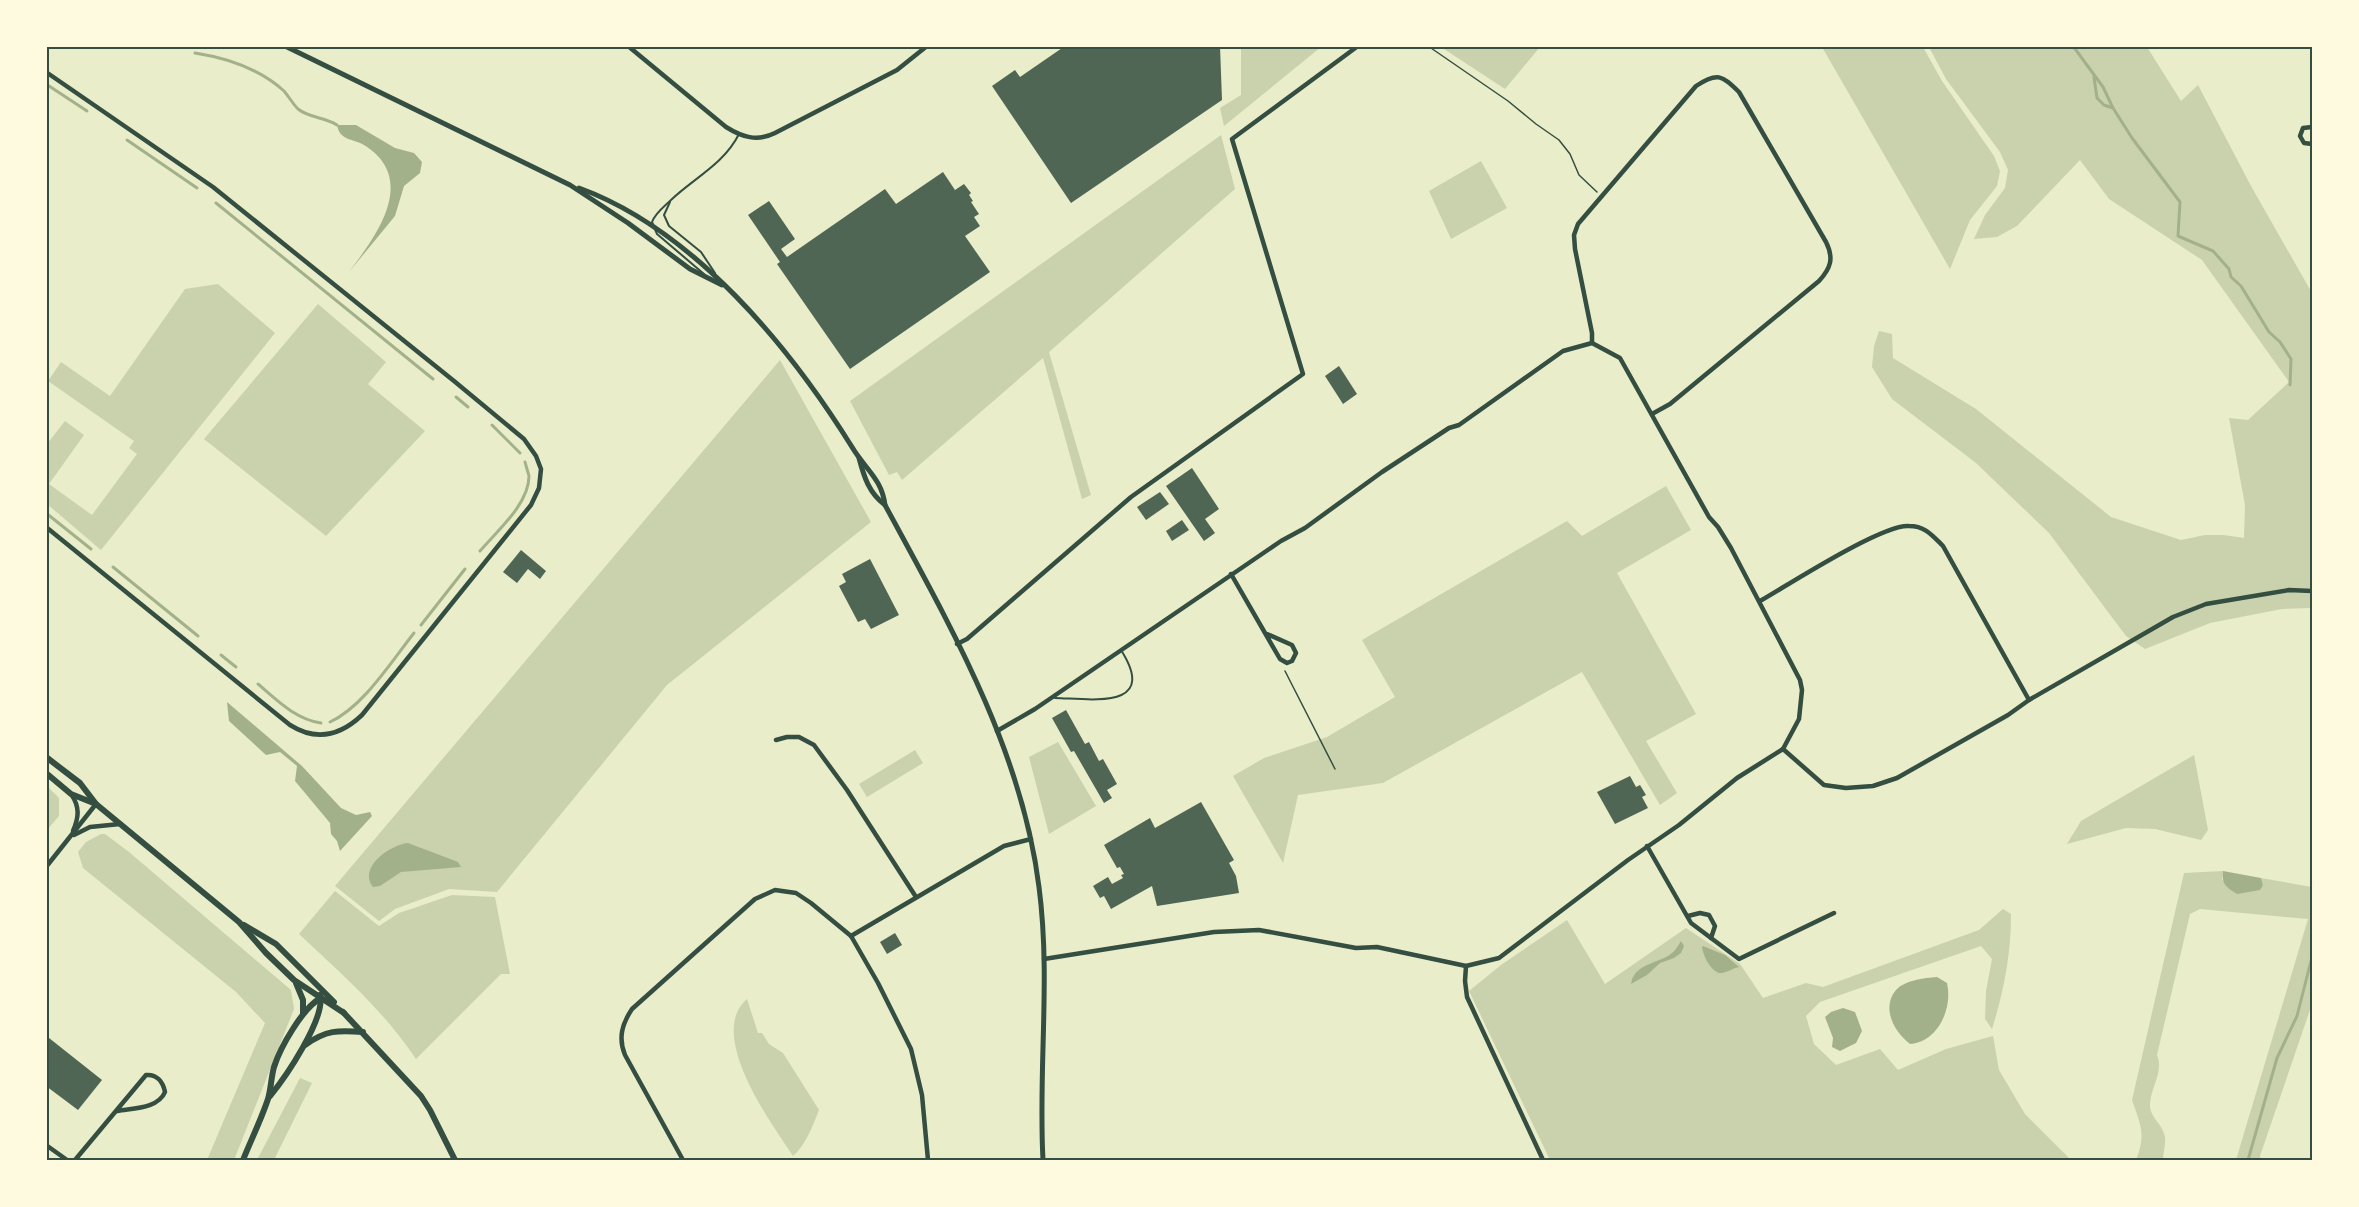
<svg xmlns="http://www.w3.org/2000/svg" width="2359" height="1207" font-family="Raleway,sans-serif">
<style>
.green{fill:#cad2ad}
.water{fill:#a3b18a}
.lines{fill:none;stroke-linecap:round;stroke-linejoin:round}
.stream{stroke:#a3b18a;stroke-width:3}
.building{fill:#4f6655}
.path{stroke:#344e41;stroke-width:1.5}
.service{stroke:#344e41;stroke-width:2}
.minor{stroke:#344e41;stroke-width:4.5}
.tertiary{stroke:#344e41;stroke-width:5}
.secondary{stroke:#344e41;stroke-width:6}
.neatline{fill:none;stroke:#344e41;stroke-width:2}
</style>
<rect width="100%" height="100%" fill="#e9edc9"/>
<!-- green -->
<g class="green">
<polygon points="1241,47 1321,47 1224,126 1220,108 1241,95"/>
<polygon points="1441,47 1540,47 1505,89"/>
<polygon points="1822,47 1923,47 1942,81 1994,156 2000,171 1997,186 1970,220 1950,269"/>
<polygon points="1929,47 2147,47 2181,101 2198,85 2251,186 2312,293 2312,608 2282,609 2210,623 2145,649 2126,636 2049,533 1976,463 1892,399 1872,367 1874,346 1879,331 1892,334 1893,358 1976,409 2111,517 2181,540 2205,535 2224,535 2244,538 2245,505 2229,418 2248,420 2289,382 2202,260 2109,199 2080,160 2017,226 1997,237 1974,239 1985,215 2005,188 2008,170 2000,152 1946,79"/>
<polygon points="1221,135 1235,189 1049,352 1091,495 1082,499 1043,358 902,480 897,472 889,475 850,401"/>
<polygon points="1481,161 1507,208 1451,239 1429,191"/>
<polygon points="218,284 275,333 101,550 47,504 47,444 65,421 84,435 49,484 92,515 137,454 129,448 134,441 48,381 61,362 110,396 185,289"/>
<polygon points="318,304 386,362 368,384 425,431 326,536 204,439"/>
<polygon points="780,360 871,522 667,685 497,892 449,889 395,909 379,921 335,886"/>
<polygon points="1666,486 1691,530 1617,573 1696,714 1646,741 1677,793 1660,805 1582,672 1383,783 1298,795 1283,863 1233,776 1264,758 1327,737 1395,697 1362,640 1567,521 1582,536"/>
<polygon points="1058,742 1096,806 1049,834 1029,757"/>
<polygon points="915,750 923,763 867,797 859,784"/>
<polygon points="2194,755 2208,830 2201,840 2155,829 2126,828 2067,844 2081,821"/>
<polygon points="47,786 59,798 59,816 47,830"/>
<polygon points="101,834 105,834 129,852 291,990 294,1009 234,1160 207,1160 265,1023 236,992 83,868 78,852 86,842"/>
<path d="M2223,871L2222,880L2263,885L2261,878L2312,887V1004L2260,1156L2261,1160H2236L2308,919L2200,909L2190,914L2157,1055C2164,1072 2151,1086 2150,1104C2149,1117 2163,1124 2165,1137C2166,1144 2163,1153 2163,1160H2136C2146,1134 2141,1126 2132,1100L2184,873Z"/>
<path d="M335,891L379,926L399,913L452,895L495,897L510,974H501L416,1059C384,1011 341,973 299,934Z"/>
<path d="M2003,909L2011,914C2011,954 2004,991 1992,1029L1985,1019L1986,991L1992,959L1981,946L1820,1002L1806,1016L1814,1044L1836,1065L1880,1049L1898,1070L1946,1049L1993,1036L1999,1070L2025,1114L2071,1160H1550L1469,991L1501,965L1567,920L1605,984L1686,928L1740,964L1763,998L1806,983L1823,987L1979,930Z"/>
<path d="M747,999L758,1033H762L769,1044L783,1053L819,1110C813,1125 806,1145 793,1156C771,1123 706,1034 747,999Z"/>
<polygon points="300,1078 312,1083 274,1160 257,1160"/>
</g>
<!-- water -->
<g class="water">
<path d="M337,125H356L395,148L414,153L422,162L420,173L404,186L395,216L349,272C376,236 419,179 364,145C352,138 340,141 337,125Z"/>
<polygon points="227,702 302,766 341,808 356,815 370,812 372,816 340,851 337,841 331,834 330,823 295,781 297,766 280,752 266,755 229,721"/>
<path d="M408,843L458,862L461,867L401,872L380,886L373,887C358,867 390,845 408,843Z"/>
<path d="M2223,871L2261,878L2263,885L2260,890L2237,894C2227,888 2221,884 2223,871Z"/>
<path d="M1681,941L1684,946L1681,953L1674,958L1660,963L1647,975L1631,984C1634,963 1659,964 1672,953C1676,950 1679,944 1681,941Z"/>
<path d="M1703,946L1725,955L1739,967C1734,968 1724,974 1719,973C1710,970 1703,955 1702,947Z"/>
<path d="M1937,977L1947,983C1953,1008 1938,1042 1910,1044C1894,1032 1881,1008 1896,990C1905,980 1924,978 1937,977Z"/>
<polygon points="1843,1008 1855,1012 1862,1031 1856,1043 1840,1051 1832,1047 1833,1038 1825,1017 1831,1012"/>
</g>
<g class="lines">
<!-- stream -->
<g class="stream">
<polyline points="2073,46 2103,87 2113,108 2132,138 2180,202 2178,236 2213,251 2229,269 2231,277 2241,286 2269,332 2280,342 2291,359 2290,385"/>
<path d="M195,53C227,58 260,69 284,91C289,97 293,104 298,109C309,118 325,117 337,125"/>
<polyline points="2094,77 2097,98 2104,105 2113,108"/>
<polyline points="46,84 87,111"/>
<polyline points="127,140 197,188"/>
<polyline points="216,203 433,379"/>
<polyline points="456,397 468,407"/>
<polyline points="492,425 520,453"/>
<polyline points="46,513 91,549"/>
<path d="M480,551C497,531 529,504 529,476C528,472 526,466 525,462"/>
<polyline points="113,567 198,636"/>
<polyline points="421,625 465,569"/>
<polyline points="221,655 236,667"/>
<path d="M258,684C277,700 295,719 321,723"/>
<path d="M330,722C363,707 391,662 414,633"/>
<polyline points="2248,1160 2277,1058 2297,1016 2312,957"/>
</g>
</g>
<!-- building -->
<g class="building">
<polygon points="1065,46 1220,46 1222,100 1071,203 992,86 1015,70 1020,77"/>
<polygon points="943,172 955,190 964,184 971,193 969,195 973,201 971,202 979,214 974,217 980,226 965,236 990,272 850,369 777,264 780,262 748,215 769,201 795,239 781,249 787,257 885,189 896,204"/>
<polygon points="1339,366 1357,394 1343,404 1325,376"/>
<polygon points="1192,468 1219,509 1205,519 1215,533 1204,541 1166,486"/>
<polygon points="1160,492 1169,504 1146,520 1137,507"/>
<polygon points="1182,520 1189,530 1172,541 1166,531"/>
<polygon points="521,550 546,571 540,579 528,569 517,583 503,572"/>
<polygon points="870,559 899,615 871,629 865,619 858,622 839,586 846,582 842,574"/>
<polygon points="1066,710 1085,744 1089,742 1099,761 1103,759 1117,784 1107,790 1112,798 1104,803 1074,751 1071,752 1052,718"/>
<polygon points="1630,776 1636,787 1640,785 1646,795 1642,797 1648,808 1615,824 1597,792"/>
<polygon points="1201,802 1234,860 1229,863 1236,876 1239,893 1157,906 1152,886 1111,909 1104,896 1100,898 1093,886 1108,877 1112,884 1123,878 1121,875 1124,874 1120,867 1117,868 1104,845 1150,818 1155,828"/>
<polygon points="895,933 902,945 887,954 880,942"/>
<polygon points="49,1038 102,1080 78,1110 46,1086 46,1041"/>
</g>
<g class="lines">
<!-- path -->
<g class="path">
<polyline points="1428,46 1508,101 1536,124 1559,140 1570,154 1579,175 1597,192"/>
<polyline points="1285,671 1335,769"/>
</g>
<!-- service -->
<g class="service">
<polyline points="670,202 664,215 669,226 701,252 715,273"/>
<path d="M704,274L657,234L652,222C656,212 664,207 671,200C694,178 724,164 739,134"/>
<path d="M1055,698C1092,699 1159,710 1121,650"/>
</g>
<!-- minor -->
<g class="minor">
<path d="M628,46L726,127C742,137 757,142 775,133L897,70L927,46"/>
<path d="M46,72L213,187L454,381L524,439L536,456L541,469L539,488L531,505L362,715C341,735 317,742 290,725L46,527"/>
<polyline points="2312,127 2303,128 2300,136 2304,143 2312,144"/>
<path d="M1592,343V333L1575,249L1574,235L1578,224L1696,86C1717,72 1722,75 1739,92L1826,242C1834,258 1831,268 1819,281L1670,404L1652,414"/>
<polyline points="1231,574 1280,659 1287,663 1292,661 1296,653 1292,645 1267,634"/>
<path d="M1760,601C1788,585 1882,524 1909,526C1925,526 1932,535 1943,546L2029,700"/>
<polyline points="957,644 967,639 1131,497 1303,374 1232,139 1358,46"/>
<polyline points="997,731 1035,709 1281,541 1305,528 1382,472 1449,428 1459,425 1563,351 1592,343 1620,358 1709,517 1718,527 1731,548 1800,680 1802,690 1799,719 1783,749 1737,778 1679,825 1628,860 1499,958 1466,966 1377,947 1356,948 1259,930 1214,932 1044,959"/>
<polyline points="776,740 787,737 799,737 814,745 847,790 916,897"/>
<polyline points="1783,749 1824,785 1846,788 1873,786 1897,778 2008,715 2029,700 2173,617 2206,604 2289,590 2312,591"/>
<path d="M71,794C80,807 79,817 73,831"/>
<polyline points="74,835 90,827 120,824"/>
<polyline points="1647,846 1691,923 1739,959 1834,913"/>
<polyline points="46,867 96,804"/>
<polyline points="1688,916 1700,913 1709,915 1715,926 1711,938"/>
<polyline points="851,936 1004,846 1031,839"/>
<polyline points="1466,966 1465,981 1467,997 1543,1160"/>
<polyline points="46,1145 67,1160"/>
<path d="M75,1160L146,1075C157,1074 163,1082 165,1092C158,1109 132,1108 117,1111"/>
<path d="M683,1160L625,1055C618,1038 622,1024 632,1009L755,899L775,890L796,893L811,903L851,936L878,983L911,1049L922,1095L928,1160"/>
</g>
<!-- tertiary -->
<g class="tertiary">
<polyline points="285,46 570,185 628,223 690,269 722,285"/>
<path d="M579,188C694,230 789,346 852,447C865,469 882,479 885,505"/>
<path d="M859,458C864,477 869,493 885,505C950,625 1022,750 1039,887C1051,978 1038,1070 1043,1160"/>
</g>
<!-- secondary -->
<g class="secondary">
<polyline points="46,757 80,783 96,804 239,922 266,953 294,980 344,1013"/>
<polyline points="46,773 71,794 96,804"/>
<polyline points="244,925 276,944 334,1002"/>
<polyline points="296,983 303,1000 303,1013"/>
<polyline points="343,1012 421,1096 430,1110 455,1160"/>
<path d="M305,1045C326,1030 338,1030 363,1032"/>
<path d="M270,1096C285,1078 326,1018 320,995"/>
<path d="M243,1160C251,1140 261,1120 268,1099C271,1089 271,1078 274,1067C280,1048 303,1007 321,998"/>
</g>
</g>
<!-- border -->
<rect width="2359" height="1207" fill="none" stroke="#fefae0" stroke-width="96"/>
<rect x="48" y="48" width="2263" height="1111" class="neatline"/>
</svg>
